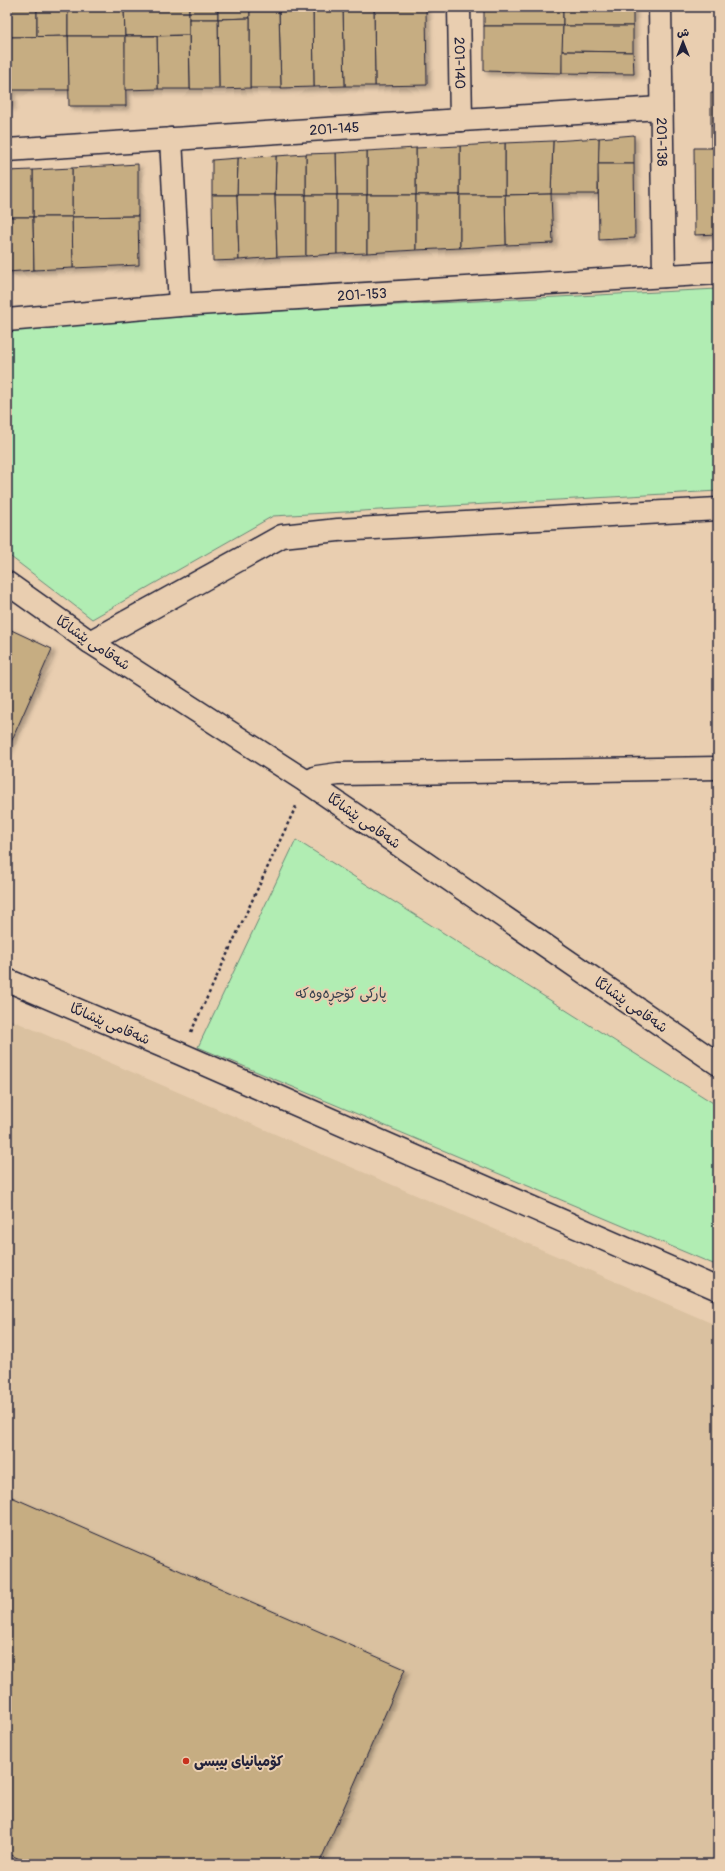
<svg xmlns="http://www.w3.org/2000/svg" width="725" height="1871" font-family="Pangolin,'Playpen Sans Arabic',sans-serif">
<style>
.built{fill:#dac1a0}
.green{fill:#b1edb3;stroke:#6a8877}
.building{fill:#c6ad82;stroke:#22223b;filter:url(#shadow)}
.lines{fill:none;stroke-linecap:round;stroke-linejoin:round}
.street-casing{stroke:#22223b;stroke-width:25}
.secondary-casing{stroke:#22223b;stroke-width:25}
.primary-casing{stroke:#22223b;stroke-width:25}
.path{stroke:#22223b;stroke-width:2.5;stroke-dasharray:3 3;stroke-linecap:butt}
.street{stroke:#e9ceb0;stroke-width:22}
.secondary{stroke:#e9ceb0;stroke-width:22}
.primary{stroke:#e9ceb0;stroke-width:22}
.poi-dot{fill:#c8321e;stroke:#e9ceb0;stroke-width:1.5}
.labels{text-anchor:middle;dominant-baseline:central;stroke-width:4;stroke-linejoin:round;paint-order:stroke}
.street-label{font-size:14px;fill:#22223b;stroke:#e9ceb0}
.park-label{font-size:14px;fill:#37404d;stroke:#e9ceb0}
.poi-label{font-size:14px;font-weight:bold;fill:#22223b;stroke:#e9ceb0;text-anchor:start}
</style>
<defs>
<filter id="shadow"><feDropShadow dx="3.5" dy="3.5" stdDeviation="2" flood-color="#0004"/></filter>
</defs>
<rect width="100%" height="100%" fill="#e9ceb0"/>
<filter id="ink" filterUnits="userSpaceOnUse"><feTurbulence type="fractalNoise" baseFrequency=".025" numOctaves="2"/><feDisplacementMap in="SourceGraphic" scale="8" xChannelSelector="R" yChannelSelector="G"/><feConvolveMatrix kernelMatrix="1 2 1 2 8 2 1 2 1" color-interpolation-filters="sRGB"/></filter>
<g filter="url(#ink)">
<!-- built -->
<polygon class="built" points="7,1018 718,1326 718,1864 7,1864"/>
<!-- green -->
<g class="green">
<polygon points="718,289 718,491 273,516 92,619 7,554 7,330 177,316"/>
<polygon points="296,840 718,1106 718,1266 198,1047"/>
</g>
<!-- building -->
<g class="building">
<rect x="7" y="7" width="3" height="30"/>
<rect x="10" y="7" width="27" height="30"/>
<polygon points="37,7 68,7 68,36 37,37"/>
<polygon points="68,7 124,7 125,36 68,36"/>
<polygon points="124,7 189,7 189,35 125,36"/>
<rect x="189" y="7" width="29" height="12"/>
<polygon points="218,7 250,7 250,18 218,19"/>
<rect x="250" y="7" width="29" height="4"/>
<polygon points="279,7 313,7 313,10 279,11"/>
<polygon points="313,7 374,7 374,9 313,10"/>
<polygon points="374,7 426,7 426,8 374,9"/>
<rect x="484" y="7" width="79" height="19"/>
<rect x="563" y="7" width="70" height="19"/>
<polygon points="426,8 427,85 375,86 374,9"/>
<polygon points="374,9 375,86 345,86 343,10"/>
<polygon points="313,10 343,10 345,86 314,87"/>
<polygon points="313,10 314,87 281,88 279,11"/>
<polygon points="250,11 279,11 281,88 250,88"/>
<polygon points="250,18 250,88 219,89 218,19"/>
<polygon points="189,19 218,19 219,89 190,89"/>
<polygon points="484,26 563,26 562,73 484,71"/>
<polygon points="563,26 633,26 633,52 562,51"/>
<polygon points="189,35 190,89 158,89 157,36"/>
<polygon points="68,36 125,36 126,106 69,106"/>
<polygon points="68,36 69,90 11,90 10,37"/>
<polygon points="125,36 157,36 158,89 125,90"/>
<polygon points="7,37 10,37 11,106 7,106"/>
<polygon points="562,51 633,52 634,74 562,73"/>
<rect x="711" y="93" width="7" height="32"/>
<rect x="711" y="125" width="7" height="23"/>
<polygon points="634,135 634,164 598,164 599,138"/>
<polygon points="599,138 598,194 551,194 553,141"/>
<polygon points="553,141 551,194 505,195 505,143"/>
<polygon points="505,143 505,195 460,195 460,146"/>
<polygon points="460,146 460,195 416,195 416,148"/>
<polygon points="416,148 416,195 367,195 367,151"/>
<polygon points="694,148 718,148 718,234 695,235"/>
<polygon points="367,151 367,195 337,195 336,153"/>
<polygon points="336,153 337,195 306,195 306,154"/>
<polygon points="306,154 306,195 275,195 276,156"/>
<polygon points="276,156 275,195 237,195 238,158"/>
<polygon points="238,158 237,195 212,195 212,160"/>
<polygon points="138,164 138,216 72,217 72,168"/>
<polygon points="598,164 634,164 635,238 599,240"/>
<polygon points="72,168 72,217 33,217 33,170"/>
<polygon points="33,170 33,217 7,217 7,171"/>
<polygon points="551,194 553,243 506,245 505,195"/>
<polygon points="212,195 237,195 239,260 213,261"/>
<polygon points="237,195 275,195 277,257 239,260"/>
<polygon points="275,195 306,195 306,256 277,257"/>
<polygon points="306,195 337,195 337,254 306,256"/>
<polygon points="337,195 367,195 367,253 337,254"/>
<polygon points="367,195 416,195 416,250 367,253"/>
<polygon points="416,195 460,195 460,248 416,250"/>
<polygon points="460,195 505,195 506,245 460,248"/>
<polygon points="138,216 139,265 73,268 72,217"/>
<polygon points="7,217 33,217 34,270 7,272"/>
<polygon points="33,217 72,217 73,268 34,270"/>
<polygon points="7,628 52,649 7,751"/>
<polygon points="7,1495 405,1669 319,1864 30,1864 7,1853"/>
</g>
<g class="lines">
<!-- street casing -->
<g class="street-casing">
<g id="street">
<path id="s1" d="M459,7L461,120"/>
<path id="s2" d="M660,7L664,276"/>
<polyline points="171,139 180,305"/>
<path id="s3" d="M7,150L461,120L661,108"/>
<polyline points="90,642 282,536 338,530 718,509"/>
<polyline points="307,782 317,777 338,774 718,768"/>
</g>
</g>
<!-- secondary casing -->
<g class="secondary-casing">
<g id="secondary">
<path id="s4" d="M7,320L180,305L718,273"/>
</g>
</g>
<!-- primary casing -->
<g class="primary-casing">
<g id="primary">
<polyline points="7,583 90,642 307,782 718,1064"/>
<polyline points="7,980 181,1054 718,1289"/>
</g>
</g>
<!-- path -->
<polyline class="path" points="191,1032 297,804"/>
<!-- street -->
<use href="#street" class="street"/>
<!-- secondary -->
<use href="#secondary" class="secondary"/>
<!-- primary -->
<use href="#primary" class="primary"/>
</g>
</g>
<!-- markers -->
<circle class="poi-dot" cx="186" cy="1761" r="4"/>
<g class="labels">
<!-- street labels -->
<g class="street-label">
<text stroke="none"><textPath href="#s1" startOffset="56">201-140</textPath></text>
<text stroke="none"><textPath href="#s3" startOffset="328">201-145</textPath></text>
<text stroke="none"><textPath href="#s2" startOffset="135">201-138</textPath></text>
<text stroke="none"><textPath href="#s4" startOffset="356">201-153</textPath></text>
<text transform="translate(93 643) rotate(34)">شەقامی پێشانگا</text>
<text transform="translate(364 821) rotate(35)">شەقامی پێشانگا</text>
<text transform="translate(631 1005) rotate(35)">شەقامی پێشانگا</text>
<text transform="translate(110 1024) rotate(23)">شەقامی پێشانگا</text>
</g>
<!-- park labels -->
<g class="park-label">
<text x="341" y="993">پارکی کۆچڕەوەکە</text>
</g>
<!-- poi labels -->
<g class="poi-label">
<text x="194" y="1761">كۆمپانیای بیبسی</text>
</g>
</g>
<!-- margin -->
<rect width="725" height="1871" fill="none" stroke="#e9ceb0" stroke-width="24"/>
<rect x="12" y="12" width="701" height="1847" fill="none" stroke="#22223b" stroke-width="1.5" filter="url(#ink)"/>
<!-- north arrow -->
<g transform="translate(683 42)" stroke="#e9ceb0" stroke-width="3" paint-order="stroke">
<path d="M0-3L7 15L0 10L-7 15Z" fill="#22223b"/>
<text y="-6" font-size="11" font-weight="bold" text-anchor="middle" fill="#22223b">ش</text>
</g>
</svg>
